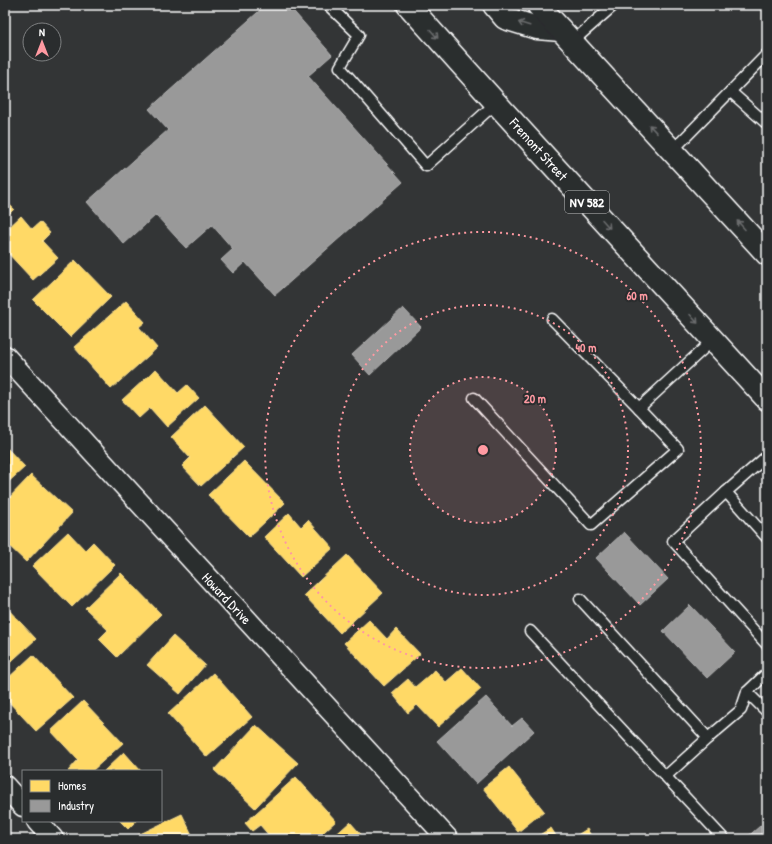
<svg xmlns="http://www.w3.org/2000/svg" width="772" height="844" font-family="'Patrick Hand',sans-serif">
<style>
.homes{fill:#ffd966;stroke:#ffe494}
.industry{fill:#999;stroke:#b8b8b8}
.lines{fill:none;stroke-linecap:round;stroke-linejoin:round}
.lane-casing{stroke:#fff;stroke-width:13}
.street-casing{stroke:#fff;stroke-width:23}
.primary-casing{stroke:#fff;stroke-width:25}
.lane{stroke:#2a2d2e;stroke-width:10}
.street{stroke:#2a2d2e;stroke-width:20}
.primary{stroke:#2a2d2e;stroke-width:22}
.oneway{stroke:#6a6c6d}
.ring{fill:none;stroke:#ff9aa2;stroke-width:2;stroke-dasharray:2 4}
.labels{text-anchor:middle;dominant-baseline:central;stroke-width:4;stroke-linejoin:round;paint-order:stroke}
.shield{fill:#2a2d2e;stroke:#bfc0c0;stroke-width:1}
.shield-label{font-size:13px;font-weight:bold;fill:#fff}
.street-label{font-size:14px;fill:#fff;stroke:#2a2d2e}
.centre{fill:#ff9aa2;stroke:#2a2d2e;stroke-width:2}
.ring-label{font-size:12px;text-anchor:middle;font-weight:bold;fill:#ff9aa2;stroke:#2a2d2e;stroke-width:4;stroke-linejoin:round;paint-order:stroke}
</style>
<rect width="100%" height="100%" fill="#333536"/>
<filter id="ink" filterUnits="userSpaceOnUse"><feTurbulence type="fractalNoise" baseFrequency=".025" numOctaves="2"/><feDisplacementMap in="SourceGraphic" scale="8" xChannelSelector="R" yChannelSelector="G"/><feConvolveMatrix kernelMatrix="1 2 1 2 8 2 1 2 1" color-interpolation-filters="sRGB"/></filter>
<g filter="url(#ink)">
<!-- homes -->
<g class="homes">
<polygon points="5,201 14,209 5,218"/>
<polygon points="21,216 32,229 40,222 50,233 42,241 58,258 33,280 5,250 5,231"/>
<polygon points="75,260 111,297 70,337 33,300"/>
<polygon points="126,301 145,322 139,327 157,348 111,389 74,347"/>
<polygon points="156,369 178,393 187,385 199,398 167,427 150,408 139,418 122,400"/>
<polygon points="205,405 244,447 201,486 182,466 190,458 171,437"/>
<polygon points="5,446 25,467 5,485"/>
<polygon points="244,461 285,503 249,537 208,495"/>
<polygon points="31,475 72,513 26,562 5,542 5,502"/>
<polygon points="289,513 301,527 308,520 333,548 301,577 264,537"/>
<polygon points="68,532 85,550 93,542 115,565 72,607 32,566"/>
<polygon points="347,555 383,593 340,633 304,595"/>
<polygon points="121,573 161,614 117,657 99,639 108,630 85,608"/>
<polygon points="5,606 36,639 5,667"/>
<polygon points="369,620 387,639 396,629 420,654 384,686 344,643"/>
<polygon points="173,636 205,665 180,694 147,665"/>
<polygon points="33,655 73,698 36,731 6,699 5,701 5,681"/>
<polygon points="462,668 481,689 438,727 417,705 408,713 392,693 408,679 415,687 435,670 446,682"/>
<polygon points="213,673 252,717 207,757 168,714"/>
<polygon points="83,701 123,743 92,771 68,771 78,760 51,731"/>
<polygon points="256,725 298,763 255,808 214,770"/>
<polygon points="124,752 141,771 104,771"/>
<polygon points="509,767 544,811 518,832 483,788"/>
<polygon points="296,777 336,821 316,839 272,839 260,825 252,831 245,823"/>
<polygon points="182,814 194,839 138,839 136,836"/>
<polygon points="120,821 136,821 128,829"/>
<polygon points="350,822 365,839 331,839"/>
<polygon points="551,828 558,839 533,839"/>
<polygon points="587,829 593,839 571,839"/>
</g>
<!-- industry -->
<g class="industry">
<polygon points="266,5 288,5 332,55 308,76 403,182 275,295 245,262 233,273 221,260 233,249 212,225 186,248 156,215 124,244 87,202 168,130 149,109"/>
<polygon points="403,308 421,327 370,375 352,355"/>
<polygon points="624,532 668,579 640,605 596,558"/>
<polygon points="690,605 735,652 707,678 663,631"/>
<polygon points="486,697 512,726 522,718 534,731 476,784 437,741"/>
<polygon points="767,820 767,839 745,839"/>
</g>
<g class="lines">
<!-- lane casing -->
<g class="lane-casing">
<g id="lane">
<polyline points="328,5 359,35 340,67 426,166 496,103"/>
<polyline points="572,42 614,5"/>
<polyline points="731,92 767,124"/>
<polyline points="673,150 767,54"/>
<polyline points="552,319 639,408 713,340"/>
<polyline points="474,398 591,525 678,449 639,408"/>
<polyline points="726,492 767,456"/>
<polyline points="767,538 726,492 673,541 767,645"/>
<polyline points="580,599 708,738 741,710 747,692 767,673"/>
<polyline points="530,631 724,839"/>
<polyline points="747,692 767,712"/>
<polyline points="666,776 708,738"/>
</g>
</g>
<!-- street casing -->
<g class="street-casing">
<g id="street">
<polyline points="5,356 448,839"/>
<polyline points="5,786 23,806"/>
<polyline points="37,821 53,839"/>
</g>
</g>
<!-- primary casing -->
<g class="primary-casing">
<g id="primary">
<polyline points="408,5 496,103 767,399"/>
<polyline points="494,5 505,18 537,28 561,30"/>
<polyline points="538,5 767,254"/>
</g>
</g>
<!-- lane -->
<use href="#lane" class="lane"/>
<!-- street -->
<use href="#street" class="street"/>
<!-- primary -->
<use href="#primary" class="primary"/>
</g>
<!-- one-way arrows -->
<defs><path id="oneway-shaft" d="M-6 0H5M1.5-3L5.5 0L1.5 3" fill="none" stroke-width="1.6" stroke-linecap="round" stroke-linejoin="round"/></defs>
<g class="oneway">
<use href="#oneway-shaft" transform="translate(524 24) rotate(-163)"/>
<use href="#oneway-shaft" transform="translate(434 34) rotate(48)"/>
<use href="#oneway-shaft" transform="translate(653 129) rotate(-133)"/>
<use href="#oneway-shaft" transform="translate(606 224) rotate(48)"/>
<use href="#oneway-shaft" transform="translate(741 225) rotate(-132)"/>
<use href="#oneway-shaft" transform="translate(694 319) rotate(48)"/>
</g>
</g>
<!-- distance rings -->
<circle cx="483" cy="450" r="73" fill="#ff9aa2" fill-opacity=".12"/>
<g class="ring">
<circle cx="483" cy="450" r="73"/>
<circle cx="483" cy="450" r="145"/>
<circle cx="483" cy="450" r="218"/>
</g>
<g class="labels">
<!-- shield labels -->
<rect class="shield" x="565" y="191" width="44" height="22" rx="3"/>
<g class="shield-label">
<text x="587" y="202">NV 582</text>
</g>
<!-- street labels -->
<g class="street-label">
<text transform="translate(539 149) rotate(48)">Fremont Street</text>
<text transform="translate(227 598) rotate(47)">Howard Drive</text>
</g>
</g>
<circle cx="483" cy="450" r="6" class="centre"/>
<g class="ring-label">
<text x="637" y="300">60 m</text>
<text x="586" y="352">40 m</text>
<text x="535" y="403">20 m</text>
</g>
<!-- margin -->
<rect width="772" height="844" fill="none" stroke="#2a2d2e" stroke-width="20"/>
<rect x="10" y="10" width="752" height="824" fill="none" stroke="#fff" stroke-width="1.5" filter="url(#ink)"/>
<!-- legend -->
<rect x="22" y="770" width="140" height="52" fill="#2a2d2e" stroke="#7f8182"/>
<rect x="30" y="780" width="20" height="12" fill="#ffd966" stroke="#7f8182"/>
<text x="58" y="790" font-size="12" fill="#ffffff">Homes</text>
<rect x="30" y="800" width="20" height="12" fill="#999999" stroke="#7f8182"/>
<text x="58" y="810" font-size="12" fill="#ffffff">Industry</text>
<!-- north arrow -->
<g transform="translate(42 42)"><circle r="19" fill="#2a2d2e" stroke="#7f8182"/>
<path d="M0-3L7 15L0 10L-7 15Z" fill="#ff9aa2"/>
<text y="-6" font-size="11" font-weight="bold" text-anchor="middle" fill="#ffffff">N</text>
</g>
</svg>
